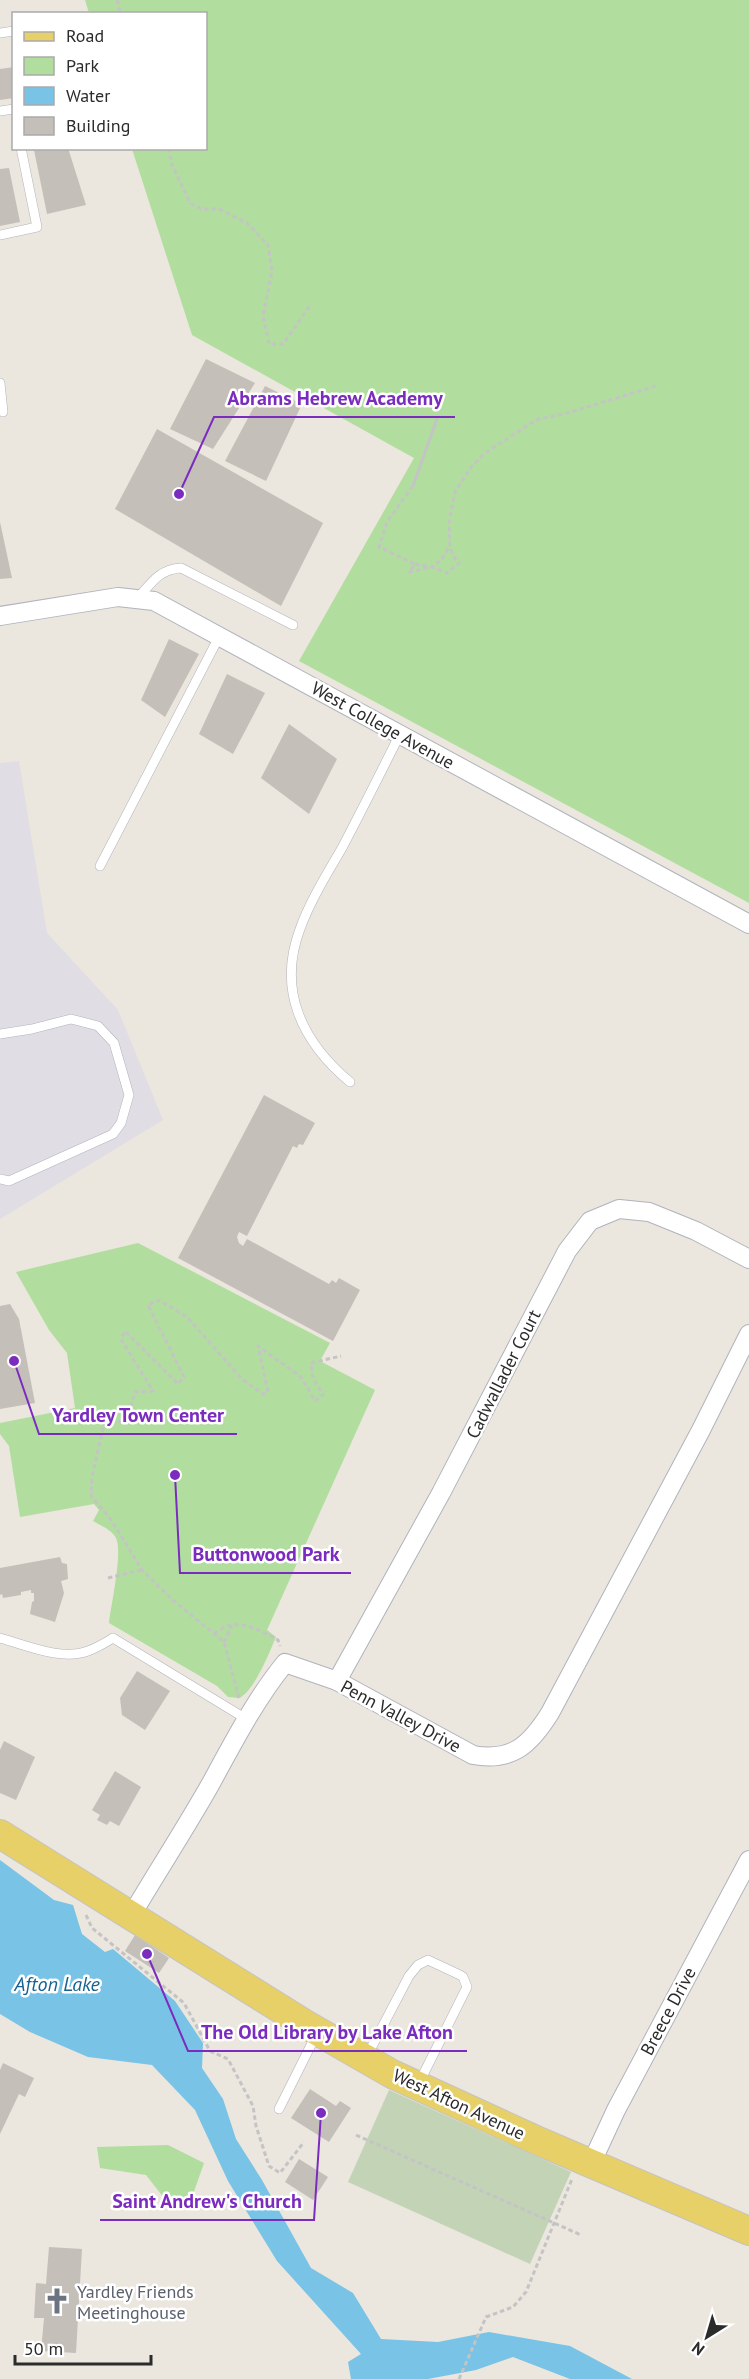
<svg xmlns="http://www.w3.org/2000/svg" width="749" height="2379" font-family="'PT Sans',sans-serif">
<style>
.industrial{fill:#e0dee4}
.green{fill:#b1de9e}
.cemetery{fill:#c3d4b6}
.water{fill:#78c3e6}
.building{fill:#c4c0b9}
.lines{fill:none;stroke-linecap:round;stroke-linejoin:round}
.lane-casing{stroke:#b1b3bd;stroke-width:10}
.street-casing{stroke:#b1b3bd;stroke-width:20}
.primary-casing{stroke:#c4c4c4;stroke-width:30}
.path{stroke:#c4c4c4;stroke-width:3;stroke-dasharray:4.5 3;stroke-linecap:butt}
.lane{stroke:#fff;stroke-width:9}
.street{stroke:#fff;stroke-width:18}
.primary{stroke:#e7d067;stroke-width:28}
.labels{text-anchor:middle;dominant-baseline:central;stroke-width:5;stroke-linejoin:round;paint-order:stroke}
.street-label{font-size:18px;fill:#2b2b2b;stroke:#fff}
.worship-label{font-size:18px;fill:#5b616d;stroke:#fff;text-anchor:start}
.water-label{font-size:20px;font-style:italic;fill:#176293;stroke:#fff}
.leader{fill:none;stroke:#7b2cbf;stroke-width:2}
.callout-dot{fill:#7b2cbf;stroke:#fff;stroke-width:2}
.callout-label{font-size:20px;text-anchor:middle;font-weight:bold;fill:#7b2cbf;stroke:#fff;stroke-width:5;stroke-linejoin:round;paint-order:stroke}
</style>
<rect width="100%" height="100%" fill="#ebe6de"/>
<!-- industrial -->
<polygon class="industrial" points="19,761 47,933 118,1010 163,1120 0,1219 0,763"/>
<!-- green -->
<g class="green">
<polygon points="85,0 749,0 749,903 299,661 414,458 192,335 132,149 206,148 206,14 89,13"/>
<path d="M138,1243L330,1343L320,1361L375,1390L267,1630L276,1637C270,1651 254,1692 239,1698L228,1697L217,1686L109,1623C111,1605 123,1552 116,1538C111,1529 101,1526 93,1521L99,1510L94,1504L20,1517L9,1446L0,1434V1423L75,1408L67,1353L49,1330L16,1272Z"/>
<polygon points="168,2145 204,2163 192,2197 164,2198 146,2175 100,2168 97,2147"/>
</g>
<!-- cemetery -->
<polygon class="cemetery" points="389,2090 571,2172 530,2264 348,2182"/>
<!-- water -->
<polygon class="water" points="0,1860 54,1900 73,1905 82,1934 105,1952 113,1949 175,2001 203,2043 202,2068 223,2099 236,2139 262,2180 311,2268 353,2293 381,2339 438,2342 489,2332 570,2346 632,2379 570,2379 513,2357 476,2370 428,2379 351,2379 348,2362 361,2354 277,2261 228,2181 195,2110 152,2065 88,2057 30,2032 0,2014"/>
<!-- building -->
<g class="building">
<polygon points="14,67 14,98 0,100 0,69"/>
<polygon points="45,148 68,148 86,205 47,214 34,150"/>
<polygon points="9,168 20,222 0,226 0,169"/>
<polygon points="206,359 255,383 213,449 170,429"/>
<polygon points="265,386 302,404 266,481 225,461"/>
<polygon points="157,429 323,523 281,606 115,509"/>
<polygon points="0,522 12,578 0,579"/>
<polygon points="169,639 199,654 165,717 141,700"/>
<polygon points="227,674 265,693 233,754 199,734"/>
<polygon points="289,724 337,759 309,814 261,778"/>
<polygon points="264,1095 315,1123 303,1145 299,1144 297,1148 293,1146 247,1236 239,1232 237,1237 239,1243 243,1246 247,1239 329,1284 332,1280 336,1283 339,1278 360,1290 333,1341 178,1258"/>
<polygon points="10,1304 19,1319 35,1403 0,1409 0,1306"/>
<polygon points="60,1557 62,1563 67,1564 68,1579 61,1581 64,1593 55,1622 30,1614 32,1602 34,1601 34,1593 31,1593 31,1590 21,1592 21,1595 3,1598 2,1594 0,1595 0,1568"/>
<polygon points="137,1671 170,1691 145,1730 122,1715 120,1698"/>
<polygon points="4,1741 35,1757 16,1800 0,1793 0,1750"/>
<polygon points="115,1771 141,1787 119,1826 110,1821 107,1825 97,1820 100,1815 92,1810"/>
<polygon points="135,1935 169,1958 159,1973 125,1951"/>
<polygon points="3,2063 34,2078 25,2097 19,2094 0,2134 0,2070"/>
<polygon points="310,2089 336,2106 340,2101 351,2108 329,2142 291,2118"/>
<polygon points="299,2159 328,2177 313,2200 285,2182"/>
<polygon points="49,2247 82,2249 76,2353 41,2351 44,2318 34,2318 36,2283 46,2284"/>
</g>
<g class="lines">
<!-- lane casing -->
<g class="lane-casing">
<g id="lane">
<polyline points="0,33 14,31"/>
<polyline points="0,111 14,109"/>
<polyline points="0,235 37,227 21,148"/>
<polyline points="0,383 3,412"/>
<path d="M138,598C151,583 160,569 181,568L293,625"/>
<polyline points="100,866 220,635"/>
<polyline points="0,1034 32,1029 71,1019 98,1026 114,1043 129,1095 121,1123 113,1134 9,1181 0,1179"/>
<path d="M350,1082C302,1042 277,990 300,929C310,901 327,874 342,848C362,810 381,772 400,734"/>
<path d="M0,1638C26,1645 61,1661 88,1651C96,1648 105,1643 113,1638L248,1720"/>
<polyline points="367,2056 409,1976 418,1965 428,1960 460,1975 463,1977 467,1987 419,2083"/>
<polyline points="279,2109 317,2033"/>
</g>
</g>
<!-- street casing -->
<g class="street-casing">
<g id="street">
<polyline points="0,616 118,597 154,601 749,924"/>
<polyline points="337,1681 441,1493 567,1251 590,1221 619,1209 649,1212 696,1231 749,1259"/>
<path d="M131,1916C157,1872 185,1829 210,1785C233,1743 255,1700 285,1663L337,1681L473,1755C512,1762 530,1745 550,1713L701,1430L749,1334"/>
<polyline points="591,2164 616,2110 749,1860"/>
</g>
</g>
<!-- primary casing -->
<g class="primary-casing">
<polyline id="primary" points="0,1834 305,2024 392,2074 536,2140 749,2231"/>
</g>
<!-- path -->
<g class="path">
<polyline points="117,0 121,14"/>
<polyline points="168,148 172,164 190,203 202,209 219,209 247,223 268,245 272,271 263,316 269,344 283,344 311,304"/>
<polyline points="413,486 437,419 413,486 387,522 379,547 415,564 409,572 432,567 447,573 459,563 453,556 450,546 449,523 455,492 472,466 485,453 536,420 571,412 659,385"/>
<polyline points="415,564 432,567 441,560 449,547"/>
<polyline points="108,1578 141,1570"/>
<path d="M214,1634C236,1615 256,1629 278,1640L280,1646"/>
<polyline points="224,1642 232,1626"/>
<polyline points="239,1698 224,1642 174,1601 142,1570 112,1521 91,1496 92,1477 104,1424 127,1420 135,1392 153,1391 121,1339 125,1331 178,1384 184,1377 148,1305 159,1300 187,1317 242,1379 263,1394 268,1392 258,1346 301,1377 315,1401 323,1395 313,1378 311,1363 341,1356"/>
<polyline points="86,1915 92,1928 184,2003 210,2051 228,2059 253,2106 256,2126 269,2166 280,2173 304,2142"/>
<polyline points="356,2135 581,2235"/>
<polyline points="459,2379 486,2317 513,2307 526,2292 572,2179"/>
</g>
<!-- lane -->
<use href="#lane" class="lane"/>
<!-- street -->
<use href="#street" class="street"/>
<!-- primary -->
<use href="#primary" class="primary"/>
</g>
<!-- icons -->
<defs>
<g id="church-bare" transform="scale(2.07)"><path d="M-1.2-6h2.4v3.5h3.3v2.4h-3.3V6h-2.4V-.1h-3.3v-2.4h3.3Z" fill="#6b7280" stroke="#fff" stroke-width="2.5" paint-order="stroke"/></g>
</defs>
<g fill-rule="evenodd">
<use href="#church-bare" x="57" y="2301"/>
</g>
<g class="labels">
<!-- street labels -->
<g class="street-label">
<text transform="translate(383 725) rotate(29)">West College Avenue</text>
<text transform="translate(503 1374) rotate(-63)">Cadwallader Court</text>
<text transform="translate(401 1716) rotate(28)">Penn Valley Drive</text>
<text transform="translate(668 2011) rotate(-62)">Breece Drive</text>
<text transform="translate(459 2104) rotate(25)">West Afton Avenue</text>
</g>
<!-- worship labels -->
<g class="worship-label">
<text x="77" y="2291">Yardley Friends<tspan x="77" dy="21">Meetinghouse</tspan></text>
</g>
<!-- water labels -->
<g class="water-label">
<text x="57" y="1984">Afton Lake</text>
</g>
</g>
<!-- callouts -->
<path class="leader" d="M179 494L214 417H455M14 1361L39 1434H237M175 1475L180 1573H351M147 1954L188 2051H467M321 2113L314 2220H100"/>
<g class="callout-dot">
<circle cx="179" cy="494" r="6"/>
<circle cx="14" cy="1361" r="6"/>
<circle cx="175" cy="1475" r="6"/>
<circle cx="147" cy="1954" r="6"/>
<circle cx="321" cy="2113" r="6"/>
</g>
<g class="callout-label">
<text x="335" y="405">Abrams Hebrew Academy</text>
<text x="138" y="1422">Yardley Town Center</text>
<text x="266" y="1561">Buttonwood Park</text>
<text x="327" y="2039">The Old Library by Lake Afton</text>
<text x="207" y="2208">Saint Andrew's Church</text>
</g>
<!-- legend -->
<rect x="12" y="12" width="195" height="138" fill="#ffffff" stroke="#aaaaaa" stroke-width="1.5"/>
<rect x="24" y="32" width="30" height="9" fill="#e7d067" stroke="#aaaaaa" stroke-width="1.5"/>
<text x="66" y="42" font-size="18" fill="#2b2b2b">Road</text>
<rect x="24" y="57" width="30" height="18" fill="#b1de9e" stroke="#aaaaaa" stroke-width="1.5"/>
<text x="66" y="72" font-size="18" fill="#2b2b2b">Park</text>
<rect x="24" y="87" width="30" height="18" fill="#78c3e6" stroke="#aaaaaa" stroke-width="1.5"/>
<text x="66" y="102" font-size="18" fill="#2b2b2b">Water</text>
<rect x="24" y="117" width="30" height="18" fill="#c4c0b9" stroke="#aaaaaa" stroke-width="1.5"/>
<text x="66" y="132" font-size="18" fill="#2b2b2b">Building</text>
<!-- north arrow -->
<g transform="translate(707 2337) rotate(217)" stroke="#ffffff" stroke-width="4.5" paint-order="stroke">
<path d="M0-4.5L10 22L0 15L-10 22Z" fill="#2b2b2b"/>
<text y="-9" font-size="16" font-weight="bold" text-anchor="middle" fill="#2b2b2b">N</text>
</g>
<!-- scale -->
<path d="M15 2355v9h136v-9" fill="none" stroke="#2b2b2b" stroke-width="3"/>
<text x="24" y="2355" font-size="18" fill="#2b2b2b" stroke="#ffffff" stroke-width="4.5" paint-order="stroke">50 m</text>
</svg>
